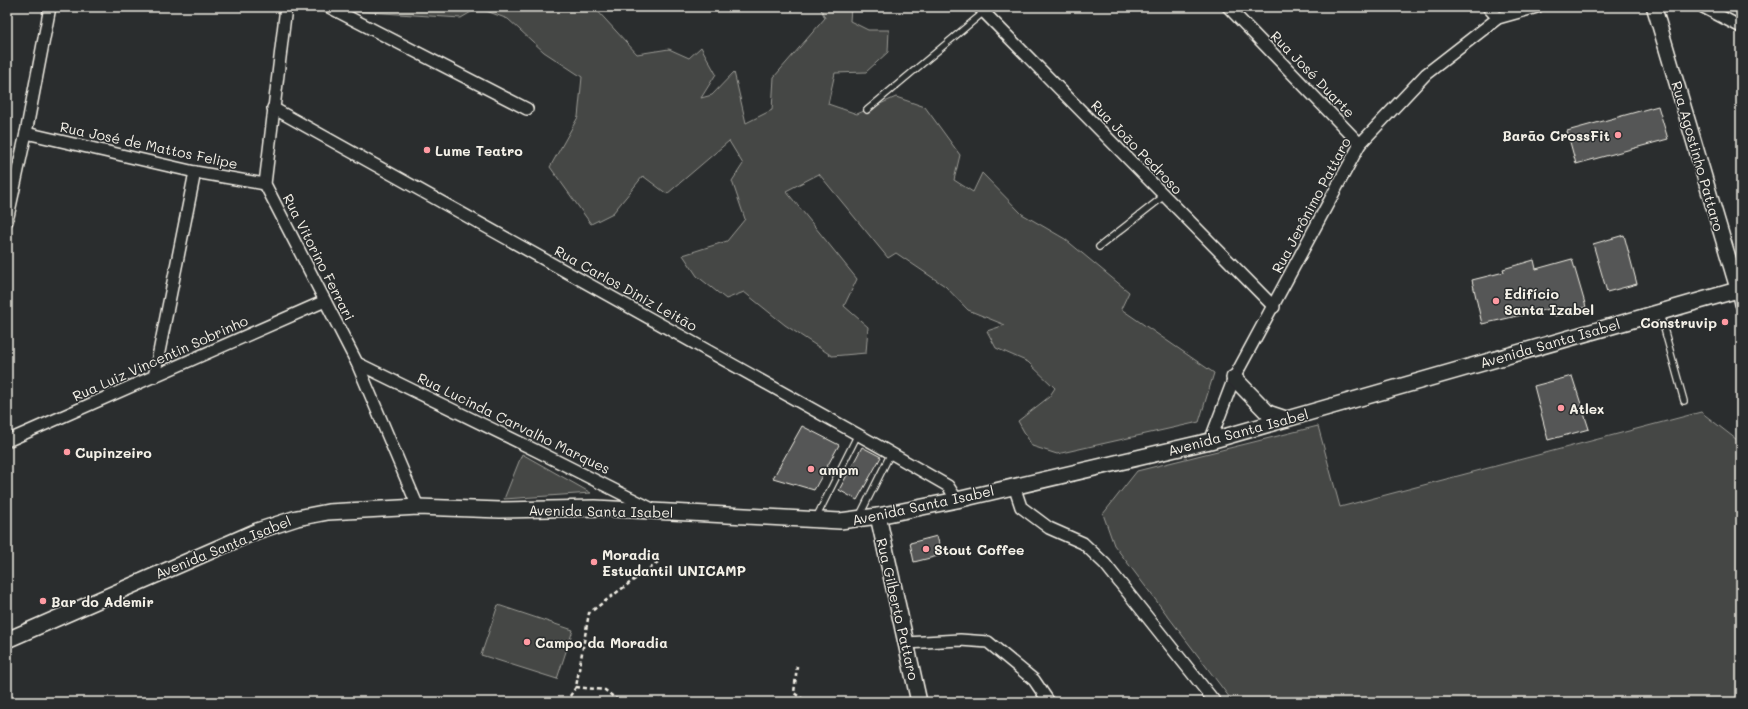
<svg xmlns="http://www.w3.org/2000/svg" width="1748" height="709" font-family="Mali,sans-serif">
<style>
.green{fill:#444645;stroke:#9c9c96}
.building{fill:#555756;stroke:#f4f1e8}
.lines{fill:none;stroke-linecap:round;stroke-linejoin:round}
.service-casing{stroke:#f4f1e8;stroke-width:8}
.minor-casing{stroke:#f4f1e8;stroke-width:14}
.tertiary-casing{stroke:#f4f1e8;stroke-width:17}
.secondary-casing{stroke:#f4f1e8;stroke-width:18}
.path{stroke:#f4f1e8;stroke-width:2.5;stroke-dasharray:4 3;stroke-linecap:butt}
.service{stroke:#2a2d2e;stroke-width:5.5}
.minor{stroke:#2a2d2e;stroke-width:11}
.tertiary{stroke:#2a2d2e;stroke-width:14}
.secondary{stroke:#2a2d2e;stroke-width:15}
.poi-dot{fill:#ff9aa2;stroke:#2a2d2e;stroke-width:1.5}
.labels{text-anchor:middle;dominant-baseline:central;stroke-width:3;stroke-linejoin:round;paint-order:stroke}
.street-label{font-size:14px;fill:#f4f1e8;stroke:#2a2d2e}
.poi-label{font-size:14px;font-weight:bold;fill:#f4f1e8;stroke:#2a2d2e;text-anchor:start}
</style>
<rect width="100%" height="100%" fill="#2a2d2e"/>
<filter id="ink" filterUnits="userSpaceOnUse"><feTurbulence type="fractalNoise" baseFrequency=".025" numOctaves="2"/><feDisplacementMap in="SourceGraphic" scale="8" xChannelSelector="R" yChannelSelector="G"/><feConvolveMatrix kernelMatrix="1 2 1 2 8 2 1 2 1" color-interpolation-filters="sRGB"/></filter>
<g filter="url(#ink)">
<!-- green -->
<g class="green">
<polygon points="289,7 594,7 637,54 669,49 689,58 701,47 716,74 701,98 712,95 734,72 746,123 772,110 774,77 825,18 820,7 851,7 850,21 868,30 889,30 888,52 866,72 835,73 828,104 857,114 896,97 925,107 960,155 954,180 973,192 982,173 1022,214 1065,239 1129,292 1121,309 1214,373 1199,422 1057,454 1032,446 1018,421 1049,397 1055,388 1028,362 996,348 987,331 1005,325 968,310 945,286 896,253 888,258 819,174 786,191 857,279 844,306 868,327 866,353 832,356 785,325 744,292 726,299 697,276 683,255 727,241 745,219 732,181 743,164 729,141 667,194 643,176 613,213 591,224 550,167 578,117 582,77 544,52 508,19 478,8 461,18"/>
<polygon points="1701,412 1741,443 1741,702 1233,702 1114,545 1103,514 1137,471 1318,426 1340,507"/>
<polygon points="522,454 591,493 504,499"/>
<polygon points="498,605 573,630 557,679 481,655"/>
</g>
<!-- building -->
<g class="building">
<polygon points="1658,106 1668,139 1576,164 1567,131"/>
<polygon points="1624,235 1637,284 1607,292 1593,244"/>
<polygon points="1572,259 1586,307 1555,316 1553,308 1482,324 1472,280 1504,272 1503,269 1534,260 1536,269"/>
<polygon points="1572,376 1589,429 1548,440 1534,386"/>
<polygon points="802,426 839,445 814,490 773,478"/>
<polygon points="862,447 881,457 857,500 839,490"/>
<polygon points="937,536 942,555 914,562 910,543"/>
</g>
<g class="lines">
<!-- service casing -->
<g class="service-casing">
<g id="service">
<polyline points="867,110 984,12"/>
<polyline points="1099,247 1164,196"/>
<polyline points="1660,314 1684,401"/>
<polyline points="859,517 891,453"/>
<polyline points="816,518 858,434"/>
</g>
</g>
<!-- minor casing -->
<g class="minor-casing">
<g id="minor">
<polyline points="286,7 265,184 357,363 418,507"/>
<polyline points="329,7 527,109"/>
<polyline points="979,7 1274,307"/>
<polyline points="1228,7 1360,144"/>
<polyline points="1488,7 1498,18"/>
<polyline points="1703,7 1741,27"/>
<polyline points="273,108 882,448 948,486 957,500"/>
<polyline points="26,133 195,172 265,184"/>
<polyline points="7,221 26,133 50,7"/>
<polyline points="1738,290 1741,304"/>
<polyline points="357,363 537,451 652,509"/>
<polyline points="154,377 195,172"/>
<polyline points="7,441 325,301"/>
<polyline points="1210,441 1234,378 1360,144 1426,74 1498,18 1537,7"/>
<polyline points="1014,486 1021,507 1049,528 1083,543 1105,564 1215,702"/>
<polyline points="906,643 960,640 988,642 1034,680 1049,702"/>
</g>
</g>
<!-- tertiary casing -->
<g class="tertiary-casing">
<polyline id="tertiary" points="1654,7 1738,290"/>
</g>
<!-- secondary casing -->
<g class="secondary-casing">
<g id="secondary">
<polyline points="1234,378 1268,413 1286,419"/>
<polyline points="878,516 919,702"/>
<polyline points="7,640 257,531 297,518 328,512 418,507 500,510 595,508 840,521 878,516 957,500 1210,441 1741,289"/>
</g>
</g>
<!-- path -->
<g class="path">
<polyline points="797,666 794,693 807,702"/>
<polyline points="576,687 605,690 620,702"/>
<polyline points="697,701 700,702"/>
<polyline points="566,702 576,687 589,613 658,562"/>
<polyline points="653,702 660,700"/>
</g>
<!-- service -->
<use href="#service" class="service"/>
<!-- minor -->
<use href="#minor" class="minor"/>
<!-- tertiary -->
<use href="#tertiary" class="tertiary"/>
<!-- secondary -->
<use href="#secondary" class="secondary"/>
</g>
</g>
<!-- markers -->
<g class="poi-dot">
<circle cx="1618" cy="135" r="4"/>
<circle cx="427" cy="150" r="4"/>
<circle cx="1496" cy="301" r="4"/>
<circle cx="1725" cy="322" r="4"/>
<circle cx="1561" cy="408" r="4"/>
<circle cx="67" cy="452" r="4"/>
<circle cx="811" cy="469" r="4"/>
<circle cx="926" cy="549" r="4"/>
<circle cx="594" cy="562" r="4"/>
<circle cx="43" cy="601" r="4"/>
<circle cx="527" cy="642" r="4"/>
</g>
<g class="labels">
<!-- street labels -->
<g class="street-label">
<text transform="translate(1313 74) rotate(46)">Rua José Duarte</text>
<text transform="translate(149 145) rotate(12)">Rua José de Mattos Felipe</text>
<text transform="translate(1137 147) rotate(46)">Rua João Pedroso</text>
<text transform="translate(1698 156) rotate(74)">Rua Agostinho Pattaro</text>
<text transform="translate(1311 205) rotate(-62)">Rua Jerônimo Pattaro</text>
<text transform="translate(319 257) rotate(63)">Rua Vitorino Ferrari</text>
<text transform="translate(626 288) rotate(29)">Rua Carlos Diniz Leitão</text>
<text transform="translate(1550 343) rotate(-16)">Avenida Santa Isabel</text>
<text transform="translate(160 358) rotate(-24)">Rua Luiz Vincentin Sobrinho</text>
<text transform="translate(514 423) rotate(26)">Rua Lucinda Carvalho Marques</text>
<text transform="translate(1238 432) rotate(-15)">Avenida Santa Isabel</text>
<text transform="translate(923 505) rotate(-12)">Avenida Santa Isabel</text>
<text transform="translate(601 511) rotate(1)">Avenida Santa Isabel</text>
<text transform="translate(223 547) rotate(-22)">Avenida Santa Isabel</text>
<text transform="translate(898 609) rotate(77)">Rua Gilberto Pattaro</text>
</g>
<!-- poi labels -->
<g class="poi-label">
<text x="1610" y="135" text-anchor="end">Barão CrossFit</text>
<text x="435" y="150">Lume Teatro</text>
<text x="1504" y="293">Edifício<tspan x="1504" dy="16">Santa Izabel</tspan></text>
<text x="1717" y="322" text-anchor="end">Construvip</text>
<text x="1569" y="408">Atlex</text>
<text x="75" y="452">Cupinzeiro</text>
<text x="819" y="469">ampm</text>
<text x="934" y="549">Stout Coffee</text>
<text x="602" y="554">Moradia<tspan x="602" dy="16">Estudantil UNICAMP</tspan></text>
<text x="51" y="601">Bar do Ademir</text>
<text x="535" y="642">Campo da Moradia</text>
</g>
</g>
<!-- margin -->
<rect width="1748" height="709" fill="none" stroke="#2a2d2e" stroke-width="24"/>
<rect x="12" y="12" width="1724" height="685" fill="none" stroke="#f4f1e8" stroke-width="1.5" filter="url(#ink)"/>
</svg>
